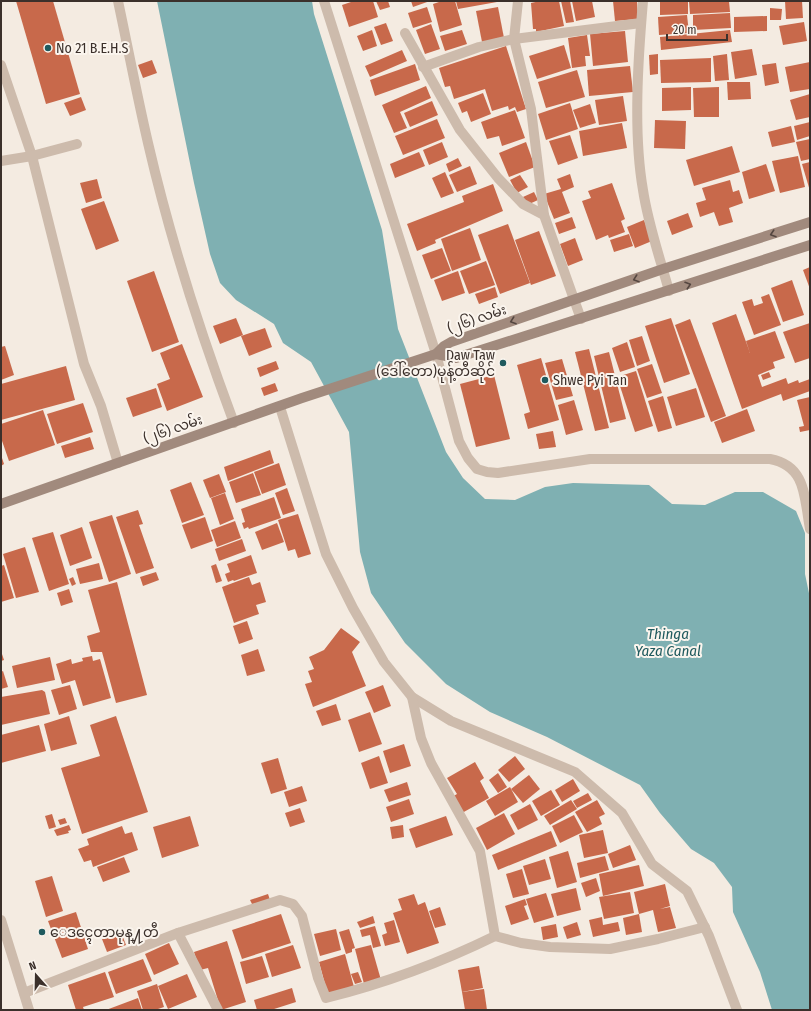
<svg xmlns="http://www.w3.org/2000/svg" width="811" height="1011" font-family="'Fira Sans Condensed','Noto Sans Myanmar',sans-serif">
<style>
.water{fill:#7fb0b2}
.building{fill:#c8694b}
.lines{fill:none;stroke-linecap:round;stroke-linejoin:round}
.service{stroke:#cdbbac;stroke-width:10}
.minor{stroke:#cdbbac;stroke-width:10}
.tertiary{stroke:#cdbbac;stroke-width:10}
.secondary{stroke:#a18a7d;stroke-width:10}
.oneway{stroke:#544640}
.poi-dot{fill:#1f5a5e;stroke:#fbf5ee;stroke-width:1.5}
.labels{text-anchor:middle;dominant-baseline:central;stroke-width:4;stroke-linejoin:round;paint-order:stroke}
.poi-label{font-size:14px;fill:#3b302b;stroke:#fbf5ee;text-anchor:start}
.street-label{font-size:14px;fill:#3b302b;stroke:#fbf5ee}
.water-label{font-size:15px;font-style:italic;fill:#1f5a5e;stroke:#fbf5ee}
</style>
<rect width="100%" height="100%" fill="#f4ebe1"/>
<!-- water -->
<polygon class="water" points="157,1 312,1 314,14 382,230 398,329 446,452 463,478 485,499 515,500 545,487 573,483 649,485 672,504 705,505 735,492 763,492 796,511 805,533 805,574 810,598 810,1010 772,1010 760,972 733,912 732,887 714,863 691,849 660,813 640,785 547,737 490,712 446,684 405,643 371,593 360,552 349,432 311,362 283,343 274,324 236,300 220,283 210,254 194,183"/>
<!-- building -->
<g class="building">
<polygon points="16,1 53,1 80,94 46,104"/>
<polygon points="354,1 373,1 378,17 349,27 342,5"/>
<polygon points="376,1 388,1 390,7 380,10"/>
<polygon points="411,1 430,1 413,7"/>
<polygon points="442,1 455,1 462,25 440,32 433,4"/>
<polygon points="456,1 496,1 497,2 458,9"/>
<polygon points="540,1 559,1 564,26 536,32 536,29 533,29 531,3"/>
<polygon points="561,1 570,1 574,22 566,23"/>
<polygon points="572,1 592,1 595,17 576,21"/>
<polygon points="613,1 637,1 638,19 615,21"/>
<polygon points="660,1 688,1 688,14 660,15"/>
<polygon points="689,1 729,1 730,12 690,14"/>
<polygon points="785,1 802,1 803,18 786,19"/>
<polygon points="427,7 432,22 413,28 408,13"/>
<polygon points="498,7 504,38 482,42 476,11"/>
<polygon points="770,8 782,9 781,20 770,20"/>
<polygon points="730,13 731,28 693,30 693,15"/>
<polygon points="687,15 689,33 659,35 658,17"/>
<polygon points="767,16 767,31 734,32 734,17"/>
<polygon points="804,22 807,41 783,45 779,26"/>
<polygon points="386,23 393,41 381,45 374,27"/>
<polygon points="431,24 440,49 425,54 416,30"/>
<polygon points="372,30 377,46 363,51 357,36"/>
<polygon points="462,30 467,44 445,51 440,36"/>
<polygon points="730,30 732,42 661,50 660,37"/>
<polygon points="625,31 628,62 593,66 590,34"/>
<polygon points="587,35 590,56 585,56 586,66 572,68 568,38"/>
<polygon points="564,45 571,68 537,79 529,56"/>
<polygon points="506,46 526,109 517,112 515,107 509,110 508,106 492,111 485,89 454,99 450,86 445,87 439,68"/>
<polygon points="752,49 757,75 735,79 731,52"/>
<polygon points="402,50 407,61 370,77 365,66"/>
<polygon points="658,54 658,74 650,75 649,55"/>
<polygon points="727,54 729,80 715,81 713,56"/>
<polygon points="711,58 711,82 661,83 660,60"/>
<polygon points="152,60 157,73 143,78 138,65"/>
<polygon points="810,62 810,89 790,92 785,67"/>
<polygon points="776,63 779,83 765,86 762,65"/>
<polygon points="415,64 420,80 375,96 370,80"/>
<polygon points="630,66 633,92 589,96 587,70"/>
<polygon points="577,70 585,97 546,108 538,82"/>
<polygon points="727,82 750,82 751,99 728,100"/>
<polygon points="426,86 431,98 400,112 407,128 394,133 382,105"/>
<polygon points="691,87 691,110 662,111 662,88"/>
<polygon points="719,87 719,117 694,117 693,88"/>
<polygon points="483,93 491,114 471,122 467,111 462,113 458,103"/>
<polygon points="810,94 810,117 796,120 790,100"/>
<polygon points="623,96 627,121 599,125 595,100"/>
<polygon points="81,97 86,110 70,116 64,103"/>
<polygon points="432,101 438,115 410,127 404,113"/>
<polygon points="570,103 578,129 546,140 538,114"/>
<polygon points="590,104 596,123 580,128 573,110"/>
<polygon points="515,110 525,138 502,146 499,136 487,139 481,122"/>
<polygon points="437,119 445,138 403,155 395,136"/>
<polygon points="655,120 686,121 685,149 654,148"/>
<polygon points="810,122 810,136 797,140 794,126"/>
<polygon points="622,123 627,148 583,156 579,131"/>
<polygon points="791,126 795,142 772,147 768,132"/>
<polygon points="570,135 578,158 558,165 549,141"/>
<polygon points="810,139 810,159 801,161 796,142"/>
<polygon points="442,142 448,157 429,165 423,150"/>
<polygon points="526,142 535,167 509,177 499,153"/>
<polygon points="732,146 740,172 694,186 686,160"/>
<polygon points="419,152 425,166 395,178 390,164"/>
<polygon points="798,156 805,187 780,193 772,161"/>
<polygon points="458,158 462,166 449,172 446,164"/>
<polygon points="810,162 810,191 802,164"/>
<polygon points="766,164 775,191 749,199 742,172"/>
<polygon points="470,166 477,184 457,192 449,175"/>
<polygon points="445,172 454,193 441,198 432,178"/>
<polygon points="570,174 574,187 562,192 570,213 554,219 544,194 561,189 557,179"/>
<polygon points="520,175 528,187 517,193 510,180"/>
<polygon points="97,179 102,198 86,203 80,183"/>
<polygon points="730,180 733,192 739,190 743,203 729,208 733,222 719,226 714,212 700,217 696,203 706,200 702,188"/>
<polygon points="612,183 625,219 621,221 625,232 609,238 608,235 596,240 582,201 591,198 588,191"/>
<polygon points="493,184 503,211 435,240 436,243 417,251 407,224 464,202 462,196"/>
<polygon points="534,192 538,200 527,205 523,197"/>
<polygon points="104,201 119,241 96,250 81,209"/>
<polygon points="688,213 693,227 672,235 667,221"/>
<polygon points="572,217 576,228 559,234 555,223"/>
<polygon points="644,220 652,241 635,248 627,227"/>
<polygon points="508,224 530,283 500,294 478,235"/>
<polygon points="470,228 481,260 452,271 441,239"/>
<polygon points="539,231 556,276 531,285 515,240"/>
<polygon points="629,234 633,246 614,252 610,240"/>
<polygon points="575,238 583,260 568,266 560,244"/>
<polygon points="442,248 451,271 431,279 422,255"/>
<polygon points="486,261 495,285 469,294 460,271"/>
<polygon points="810,267 810,289 803,270"/>
<polygon points="154,271 179,342 152,352 127,281"/>
<polygon points="458,271 465,293 442,301 434,280"/>
<polygon points="792,280 804,315 783,322 771,288"/>
<polygon points="495,287 498,297 479,304 475,294"/>
<polygon points="769,294 781,325 754,335 742,302 752,299 754,306 763,303 761,297"/>
<polygon points="736,314 750,353 746,341 775,331 785,358 773,362 775,368 758,375 762,387 786,378 788,384 798,380 799,383 810,379 810,391 783,401 781,394 742,409 712,323"/>
<polygon points="236,318 243,335 220,344 213,326"/>
<polygon points="671,318 690,374 664,383 645,326"/>
<polygon points="690,319 726,416 711,422 675,325"/>
<polygon points="810,323 810,358 795,363 783,332"/>
<polygon points="265,328 272,347 249,356 241,336"/>
<polygon points="642,336 650,361 637,366 629,340"/>
<polygon points="627,342 635,367 620,372 612,348"/>
<polygon points="182,344 203,397 167,411 157,384 170,379 160,353"/>
<polygon points="5,346 14,375 1,380 1,347"/>
<polygon points="589,349 609,428 595,431 575,352"/>
<polygon points="609,352 626,419 610,423 594,356"/>
<polygon points="541,358 559,420 528,429 524,414 530,412 517,365"/>
<polygon points="562,359 573,396 556,400 545,363"/>
<polygon points="276,361 279,369 260,377 257,368"/>
<polygon points="652,364 662,393 647,398 637,369"/>
<polygon points="66,366 75,400 1,420 1,384"/>
<polygon points="636,371 653,426 635,432 617,377"/>
<polygon points="769,372 771,377 763,380 761,375"/>
<polygon points="494,375 510,439 476,447 460,384"/>
<polygon points="275,383 278,391 264,396 261,388"/>
<polygon points="156,388 162,407 133,417 126,398"/>
<polygon points="696,388 705,417 676,426 667,397"/>
<polygon points="663,396 672,428 658,432 648,401"/>
<polygon points="810,397 810,430 800,432 799,427 804,426 797,400"/>
<polygon points="574,400 583,430 566,435 558,405"/>
<polygon points="83,403 93,432 57,444 47,414"/>
<polygon points="747,409 755,431 722,443 714,422"/>
<polygon points="43,410 55,445 9,461 1,438 1,424"/>
<polygon points="553,431 556,447 539,449 536,434"/>
<polygon points="90,437 94,449 65,458 61,446"/>
<polygon points="270,450 274,463 228,481 224,467"/>
<polygon points="1,455 4,464 1,466"/>
<polygon points="279,463 286,485 262,494 254,472"/>
<polygon points="253,473 261,495 236,503 229,482"/>
<polygon points="219,474 226,492 210,498 203,480"/>
<polygon points="191,482 204,515 182,523 170,490"/>
<polygon points="287,488 295,511 283,515 275,493"/>
<polygon points="225,493 234,519 220,525 211,498"/>
<polygon points="274,497 281,518 249,529 248,527 244,529 242,523 245,522 241,509"/>
<polygon points="138,510 143,524 139,525 154,568 136,574 116,517"/>
<polygon points="298,514 311,554 298,558 295,549 288,551 278,520"/>
<polygon points="112,515 131,574 109,582 89,522"/>
<polygon points="205,517 213,541 191,549 182,525"/>
<polygon points="235,521 241,538 217,547 211,530"/>
<polygon points="277,523 284,542 262,550 255,532"/>
<polygon points="82,527 92,558 70,566 60,535"/>
<polygon points="53,532 69,584 49,591 32,538"/>
<polygon points="242,539 246,551 219,561 215,549"/>
<polygon points="25,547 39,592 16,598 3,554"/>
<polygon points="251,555 257,573 234,581 233,580 228,582 225,574 230,572 227,564"/>
<polygon points="99,563 103,579 80,584 76,569"/>
<polygon points="216,564 222,581 216,583 211,566"/>
<polygon points="4,565 14,598 1,602 1,566"/>
<polygon points="156,572 159,580 143,586 140,577"/>
<polygon points="73,577 76,584 72,586 69,579"/>
<polygon points="249,577 252,585 260,582 266,602 256,605 259,614 234,623 222,587"/>
<polygon points="117,582 147,695 116,703 102,652 91,652 87,636 100,632 88,590"/>
<polygon points="69,589 73,602 61,606 57,593"/>
<polygon points="247,621 253,639 239,644 233,626"/>
<polygon points="341,628 360,642 352,652 366,686 313,707 305,684 312,682 308,671 314,669 309,657 324,650"/>
<polygon points="258,649 265,671 247,676 241,655"/>
<polygon points="1,651 4,660 1,661"/>
<polygon points="92,656 93,661 100,659 111,698 83,706 75,680 62,684 56,664 71,659 72,664 83,661 82,658"/>
<polygon points="50,657 55,680 17,688 12,666"/>
<polygon points="3,671 8,687 1,689 1,672"/>
<polygon points="70,685 77,709 59,715 51,690"/>
<polygon points="383,685 391,706 374,713 365,692"/>
<polygon points="42,690 45,692 50,714 1,725 1,697"/>
<polygon points="336,704 341,720 322,726 316,711"/>
<polygon points="370,712 382,744 359,752 348,720"/>
<polygon points="69,716 77,744 51,751 44,724"/>
<polygon points="116,716 148,812 82,834 61,768 100,756 90,725"/>
<polygon points="39,725 46,751 1,763 1,735"/>
<polygon points="404,744 411,766 390,773 383,751"/>
<polygon points="379,756 388,783 370,789 361,763"/>
<polygon points="515,756 525,769 509,782 498,770"/>
<polygon points="278,758 287,789 271,794 261,763"/>
<polygon points="475,762 484,778 480,781 489,798 462,813 452,797 457,794 447,778"/>
<polygon points="498,773 507,787 498,793 489,780"/>
<polygon points="529,775 540,789 523,803 511,789"/>
<polygon points="573,779 580,791 562,802 555,790"/>
<polygon points="407,782 411,795 389,802 384,790"/>
<polygon points="302,786 307,801 289,807 284,792"/>
<polygon points="510,787 518,802 495,816 486,801"/>
<polygon points="551,790 560,805 541,816 532,801"/>
<polygon points="588,793 592,800 577,808 573,801"/>
<polygon points="409,799 414,814 391,822 386,807"/>
<polygon points="571,800 577,809 550,825 544,816"/>
<polygon points="597,800 605,814 599,817 602,824 587,832 575,812"/>
<polygon points="530,804 538,820 518,830 510,815"/>
<polygon points="300,808 305,822 290,827 285,813"/>
<polygon points="504,813 515,834 487,850 476,828"/>
<polygon points="52,814 56,827 49,829 45,816"/>
<polygon points="574,815 583,832 560,843 552,826"/>
<polygon points="190,816 199,846 162,858 153,827"/>
<polygon points="446,816 453,835 416,848 409,829"/>
<polygon points="65,818 67,823 60,825 58,820"/>
<polygon points="69,825 71,830 68,831 69,833 57,836 54,830"/>
<polygon points="403,825 404,837 392,839 390,827"/>
<polygon points="122,826 125,834 132,832 138,850 93,867 91,860 84,862 78,849 89,845 87,839"/>
<polygon points="603,830 608,853 584,858 579,835"/>
<polygon points="551,831 557,846 498,870 492,855"/>
<polygon points="630,845 636,860 613,868 608,854"/>
<polygon points="568,851 577,882 557,888 549,857"/>
<polygon points="605,856 609,870 580,878 577,863"/>
<polygon points="124,857 130,872 103,882 97,867"/>
<polygon points="545,859 551,879 529,885 523,866"/>
<polygon points="639,865 644,886 603,896 599,874"/>
<polygon points="522,869 529,894 513,898 506,874"/>
<polygon points="52,876 63,911 46,917 35,881"/>
<polygon points="596,878 600,891 586,897 581,883"/>
<polygon points="665,884 670,906 660,909 670,907 676,928 658,932 653,910 639,914 634,892"/>
<polygon points="576,888 581,910 557,916 551,894"/>
<polygon points="630,892 634,913 604,919 599,897"/>
<polygon points="546,893 554,917 534,923 526,899"/>
<polygon points="268,894 270,900 253,906 250,900"/>
<polygon points="414,894 418,905 425,902 439,943 407,954 393,913 402,910 398,899"/>
<polygon points="525,899 527,905 524,906 529,919 511,925 505,906"/>
<polygon points="440,907 446,925 435,928 429,911"/>
<polygon points="76,912 88,949 62,958 48,921"/>
<polygon points="281,914 291,943 242,959 232,930"/>
<polygon points="639,914 642,932 626,935 623,918"/>
<polygon points="373,916 375,923 360,928 357,922"/>
<polygon points="602,917 603,925 618,922 620,931 593,937 589,920"/>
<polygon points="394,920 400,942 385,946 382,935 387,933 384,923"/>
<polygon points="577,922 581,935 567,939 563,927"/>
<polygon points="556,924 558,937 543,940 541,927"/>
<polygon points="375,926 381,946 373,948 370,935 362,937 360,930"/>
<polygon points="336,929 341,950 320,956 314,934"/>
<polygon points="349,929 355,948 352,949 352,952 346,954 339,932"/>
<polygon points="121,932 126,945 107,952 102,939"/>
<polygon points="227,941 246,1002 221,1010 208,968 200,970 194,952"/>
<polygon points="169,943 179,964 154,975 145,954"/>
<polygon points="293,945 301,968 272,977 265,954"/>
<polygon points="371,945 381,980 364,984 355,949"/>
<polygon points="345,954 354,987 328,995 319,962"/>
<polygon points="262,956 269,977 246,984 240,962"/>
<polygon points="143,959 152,981 116,994 108,972"/>
<polygon points="479,966 483,988 462,992 458,970"/>
<polygon points="105,972 114,997 83,1007 84,1010 76,1010 68,985"/>
<polygon points="358,972 362,982 355,984 351,974"/>
<polygon points="187,974 197,997 168,1009 158,986"/>
<polygon points="157,984 164,1007 155,1010 143,1010 137,991"/>
<polygon points="292,988 296,1002 271,1010 257,1010 254,1000"/>
<polygon points="484,989 487,1010 465,1010 462,992"/>
<polygon points="138,998 142,1010 106,1010"/>
</g>
<g class="lines">
<!-- service -->
<polyline class="service" points="1,65 32,156 84,364 101,406 118,463"/>
<!-- minor -->
<g class="minor">
<path d="M118,1C128,48 137,96 148,143C170,238 200,332 234,423"/>
<path d="M324,1L436,354L459,441L468,458L477,469L487,472L498,473L590,459H770C807,466 804,498 810,529"/>
<polyline points="518,1 514,39 531,109 544,215"/>
<path d="M643,1C638,59 633,133 643,190C648,224 660,258 669,291"/>
<polyline points="405,33 460,130 498,178 523,204 544,215 581,319"/>
<polyline points="423,67 479,47 514,39 641,23"/>
<polyline points="1,161 32,156 77,144"/>
<polyline points="280,407 326,554 353,608 384,662 412,697 451,721 575,772 622,813 652,864 687,891 709,936 737,1010"/>
<path d="M178,933L280,900L293,904L302,916L318,978L326,998C386,983 440,963 495,936L480,851L431,763L421,738L412,697"/>
<polyline points="495,936 521,943 550,947 610,949 658,939 705,927"/>
<polyline points="24,993 178,933 218,1010"/>
</g>
<!-- tertiary -->
<polyline class="tertiary" points="1,920 29,1010"/>
<!-- secondary -->
<g class="secondary">
<polyline points="436,354 456,358 810,245"/>
<polyline points="1,504 302,398 436,354 444,346 451,342 663,269 810,222"/>
</g>
</g>
<!-- one-way arrows -->
<defs><path id="oneway-chevron" d="M-2-3.5L2.5 0L-2 3.5" fill="none" stroke-width="1.6" stroke-linecap="round" stroke-linejoin="round"/></defs>
<g class="oneway">
<use href="#oneway-chevron" transform="translate(773 234) rotate(162)"/>
<use href="#oneway-chevron" transform="translate(636 279) rotate(161)"/>
<use href="#oneway-chevron" transform="translate(688 285) rotate(-18)"/>
<use href="#oneway-chevron" transform="translate(513 321) rotate(161)"/>
</g>
<!-- markers -->
<g class="poi-dot">
<circle cx="48" cy="48" r="4"/>
<circle cx="503" cy="363" r="4"/>
<circle cx="545" cy="380" r="4"/>
<circle cx="42" cy="932" r="4"/>
</g>
<g class="labels">
<!-- poi labels -->
<g class="poi-label">
<text x="56" y="48">No 21 B.E.H.S</text>
<text x="495" y="355" text-anchor="end">Daw Taw<tspan x="495" dy="16">(ဒေါ်တော)မုန့်တီဆိုင်</tspan></text>
<text x="553" y="380">Shwe Pyi Tan</text>
<text x="50" y="932">ေဒၚေတာမုန္႔တီ</text>
</g>
<!-- street labels -->
<g class="street-label">
<text transform="translate(477 319) rotate(-19)">(၂၆) လမ်း</text>
<text transform="translate(173 429) rotate(-19)">(၂၆) လမ်း</text>
</g>
<!-- water labels -->
<g class="water-label">
<text x="668" y="634">Thinga<tspan x="668" dy="17">Yaza Canal</tspan></text>
</g>
</g>
<!-- border -->
<rect width="811" height="1011" fill="none" stroke="#3b302b" stroke-width="4"/>
<!-- north arrow -->
<g transform="translate(36 975) rotate(340)" stroke="#fbf5ee" stroke-width="3" paint-order="stroke">
<path d="M0-3L7 15L0 10L-7 15Z" fill="#3b302b"/>
<text y="-6" font-size="11" font-weight="bold" text-anchor="middle" fill="#3b302b">N</text>
</g>
<!-- scale -->
<path d="M667 34v6h60v-6" fill="none" stroke="#3b302b" stroke-width="2"/>
<text x="673" y="34" font-size="12" fill="#3b302b" stroke="#fbf5ee" stroke-width="3" paint-order="stroke">20 m</text>
</svg>
